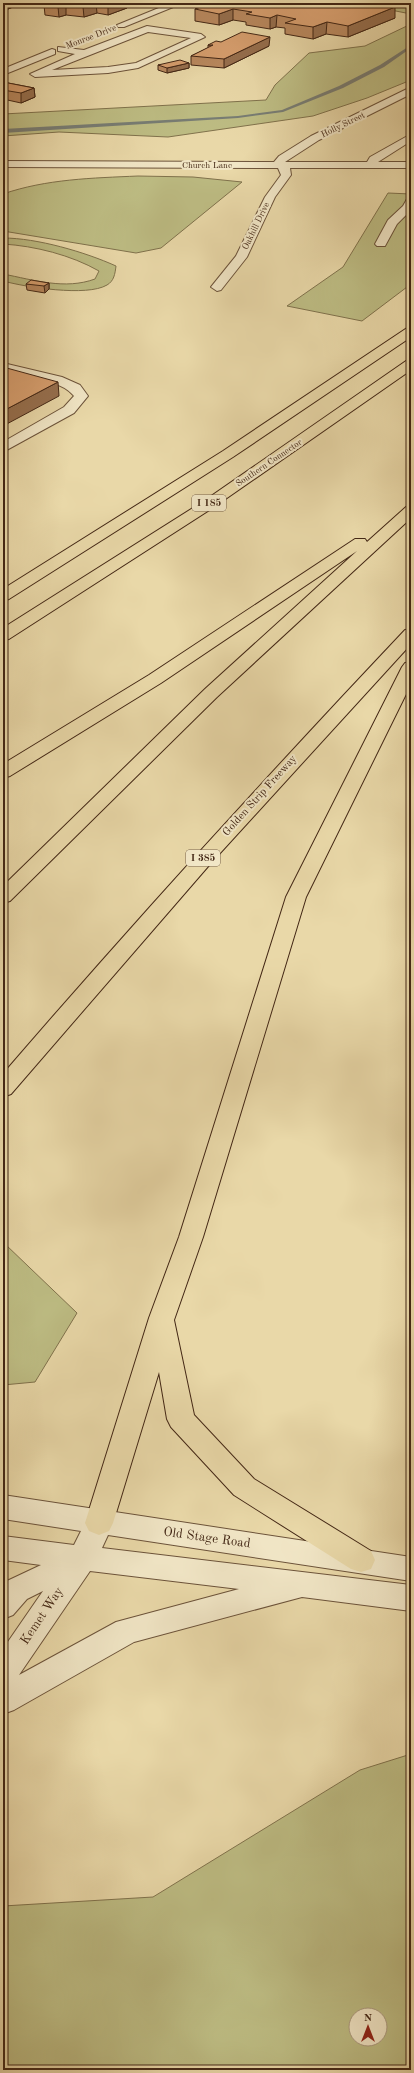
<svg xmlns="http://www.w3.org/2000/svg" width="414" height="2073" font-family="'Old Standard TT',serif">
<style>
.green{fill:#bdbc83;stroke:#80724c;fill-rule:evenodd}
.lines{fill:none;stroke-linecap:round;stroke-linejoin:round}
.stream{fill:#787d74;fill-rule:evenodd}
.minor-casing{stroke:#6c533a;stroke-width:2}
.highway-casing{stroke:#432715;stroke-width:2}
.minor{fill:#f1e6c6;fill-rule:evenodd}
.highway{fill:#e9d8a8;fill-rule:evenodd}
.wall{fill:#b9895f;stroke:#432715}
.shaded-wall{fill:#966f4e;stroke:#432715}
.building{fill:#d79f6f;stroke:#432715}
.labels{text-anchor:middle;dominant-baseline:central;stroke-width:4;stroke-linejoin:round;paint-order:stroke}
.far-street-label{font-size:9px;fill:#432715;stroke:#f1e6c6}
.shield{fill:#f1e6c6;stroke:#77604a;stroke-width:1}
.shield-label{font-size:10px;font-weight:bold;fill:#432715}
.street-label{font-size:11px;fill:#432715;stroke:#f1e6c6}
.near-street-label{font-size:13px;fill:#432715;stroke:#f1e6c6}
</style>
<rect width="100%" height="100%" fill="#e9d8a8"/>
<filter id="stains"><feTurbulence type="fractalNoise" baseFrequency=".005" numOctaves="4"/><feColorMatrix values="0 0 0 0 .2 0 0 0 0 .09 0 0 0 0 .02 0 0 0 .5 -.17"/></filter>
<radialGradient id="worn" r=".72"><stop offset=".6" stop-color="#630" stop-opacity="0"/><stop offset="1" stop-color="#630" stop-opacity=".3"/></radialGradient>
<!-- green -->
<g class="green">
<polygon points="355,3 411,3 411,14"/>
<polygon points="411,24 411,80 367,98 313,116 168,137 59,132 3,136 3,114 266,100 275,85 309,53 365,46"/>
<path d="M138,176L193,177L242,182L161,248L136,253L3,231V194C46,179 93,178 138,176Z"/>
<polygon points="388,193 411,194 411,284 362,321 287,306 343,267"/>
<path d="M3,238C37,238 85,252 116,266C115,274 114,281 107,285C87,297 25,287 3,281V274C34,280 65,290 95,279L99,271C71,255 35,246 3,244Z"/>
<polygon points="5,1244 77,1313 35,1382 3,1385 3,1246"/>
<path d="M411,1754V2070H3V1906L153,1897L360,1770ZM356,2015H380V2039H356Z"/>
</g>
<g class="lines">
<!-- stream -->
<polygon class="stream" points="411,45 411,48 384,67 343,88 283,112 238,118 3,133 3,129 238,116 282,110 339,86 380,65"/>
<!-- minor casing -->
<g class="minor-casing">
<g id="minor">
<polygon points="171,3 183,3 124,27 118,27 117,25"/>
<path d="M147,26L201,34L205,37L138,68L108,73L35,77L30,74L75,54L58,51V47L84,50ZM148,32L191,38L136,63L108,67L52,70Z"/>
<polygon points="52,49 55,50 55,54 3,75 3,69"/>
<polygon points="411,87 411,94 319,140 285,162 367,162 370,157 411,134 411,141 378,162 411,162 411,168 290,168 291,175 275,197 247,257 221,290 217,291 211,287 236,256 265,197 281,175 278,168 3,167 3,161 274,162 279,156 311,136"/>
<polygon points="411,198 411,210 397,224 385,246 377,246 375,244 388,220 403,206 407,199"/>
<path d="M3,363L62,377L80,385L88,396L74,413L3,452V442L64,407L74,396C62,380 22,375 3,371Z"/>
<path d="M3,1495L411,1557V1581L108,1535L102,1548L411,1585V1611L302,1597L134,1642L14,1710L3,1714V1649L43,1591L27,1599L13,1615L3,1619V1585L7,1581L41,1565L3,1560V1536L74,1545L81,1531L3,1519ZM90,1571L239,1589L116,1622L19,1675Z"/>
</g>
</g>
<!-- highway casing -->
<g class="highway-casing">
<g id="highway">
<polygon points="411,327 411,337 233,457 9,599 3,601 3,589 223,451 407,328"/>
<polygon points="411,360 411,370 214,507 9,639 3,640 3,628 204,501 406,361"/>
<polygon points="411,505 411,518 217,697 10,901 3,903 3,886 205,689 357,551 161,683 10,776 3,778 3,764 149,675 355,539 365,539 367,542 406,507"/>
<path d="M411,629V644L211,863L11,1094L3,1097V1074C133,923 268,775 405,630Z"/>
<polygon points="411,662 411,684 306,897 203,1237 174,1320 194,1415 254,1479 371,1551 375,1560 371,1569 361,1572 351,1569 234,1495 171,1427 167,1419 159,1372 113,1523 109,1531 99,1535 89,1531 85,1523 149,1318 179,1237 286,897 402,667 405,663"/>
</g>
</g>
<!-- minor -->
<use href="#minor" class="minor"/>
<!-- highway -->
<use href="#highway" class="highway"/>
</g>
<!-- wall -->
<g class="wall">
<polygon points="3,3 23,3 8,9 3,8"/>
<polygon points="49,3 127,3 127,8 108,15 97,13 84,17 66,15 59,17 45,15 44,5"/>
<polygon points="207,3 371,3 395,18 348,37 326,34 313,39 285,34 285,28 276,27 270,29 246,25 246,22 233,20 219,25 195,21 195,9 207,5"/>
<polygon points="208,45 269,46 224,68 191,65 191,56 208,48"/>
<polygon points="189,63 189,68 167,73 158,70 158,65"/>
<polygon points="3,82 34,88 35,97 21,103 3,99"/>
<polygon points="49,283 49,289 45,293 27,290 26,284"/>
</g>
<!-- shaded-wall -->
<g class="shaded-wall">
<polygon points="7,3 23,3 8,9"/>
<polygon points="95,3 96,3 97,13 84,17 83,7"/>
<polygon points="111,3 127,3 127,8 108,15 108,4"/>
<polygon points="66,4 66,15 59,17 58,7"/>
<polygon points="395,7 395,18 348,37 348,26"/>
<polygon points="233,9 233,20 219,25 219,14"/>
<polygon points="277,15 276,27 270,29 270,18"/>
<polygon points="327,22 326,34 313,39 313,27"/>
<polygon points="270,37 269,46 224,68 224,59"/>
<polygon points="189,63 189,68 167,73 167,68"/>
<polygon points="34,88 35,97 21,103 21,93"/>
<polygon points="49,283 49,289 45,293 44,286"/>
<polygon points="58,382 59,396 3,426 3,411"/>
</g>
<!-- building -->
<g class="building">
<polygon points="49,3 95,3 83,7 66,4 58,7 44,5"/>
<polygon points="100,3 111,3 108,4"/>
<polygon points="213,3 371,3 395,7 348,26 327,22 313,27 285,23 296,19 277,15 270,18 246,14 252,12 233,9 219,14 195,9"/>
<polygon points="242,32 270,37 224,59 191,56 213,45 208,45 216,41 221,42"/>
<polygon points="180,60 189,63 167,68 158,65"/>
<polygon points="3,82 34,88 21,93 3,90"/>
<polygon points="31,280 49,283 44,286 26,284"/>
<polygon points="3,367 58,382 3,411"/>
</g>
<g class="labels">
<!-- far-street labels -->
<g class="far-street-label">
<text transform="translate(91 37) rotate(-21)">Monroe Drive</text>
<text transform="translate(343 125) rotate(-26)">Holly Street</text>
<text x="207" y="165">Church Lane</text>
<text transform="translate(256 226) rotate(-64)">Oakhill Drive</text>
<text transform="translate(269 463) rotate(-34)">Southern Connector</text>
</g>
<!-- shield labels -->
<g class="shield">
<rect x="192" y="495" width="34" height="16" rx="3"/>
<rect x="186" y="850" width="34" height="16" rx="3"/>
</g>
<g class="shield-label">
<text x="209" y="503">I 185</text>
<text x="203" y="858">I 385</text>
</g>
<!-- street labels -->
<g class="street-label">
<text transform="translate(260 796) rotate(-48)">Golden Strip Freeway</text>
</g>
<!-- near-street labels -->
<g class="near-street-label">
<text transform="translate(207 1538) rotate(8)">Old Stage Road</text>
<text transform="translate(42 1616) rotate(-56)">Kemet Way</text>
</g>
</g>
<!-- margin -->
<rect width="414" height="2073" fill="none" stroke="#e9d8a8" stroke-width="16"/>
<rect x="4" y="4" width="406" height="2065" fill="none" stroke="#432715" stroke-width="2"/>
<rect x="8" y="8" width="398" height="2057" fill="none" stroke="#432715"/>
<!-- north arrow -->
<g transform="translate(368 2027)"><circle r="19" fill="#f1e6c6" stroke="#ab9a7f"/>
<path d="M0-3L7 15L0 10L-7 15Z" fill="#8f2418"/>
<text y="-6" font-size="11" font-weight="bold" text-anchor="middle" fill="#432715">N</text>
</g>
<rect width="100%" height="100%" filter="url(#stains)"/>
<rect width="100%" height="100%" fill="url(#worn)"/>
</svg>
